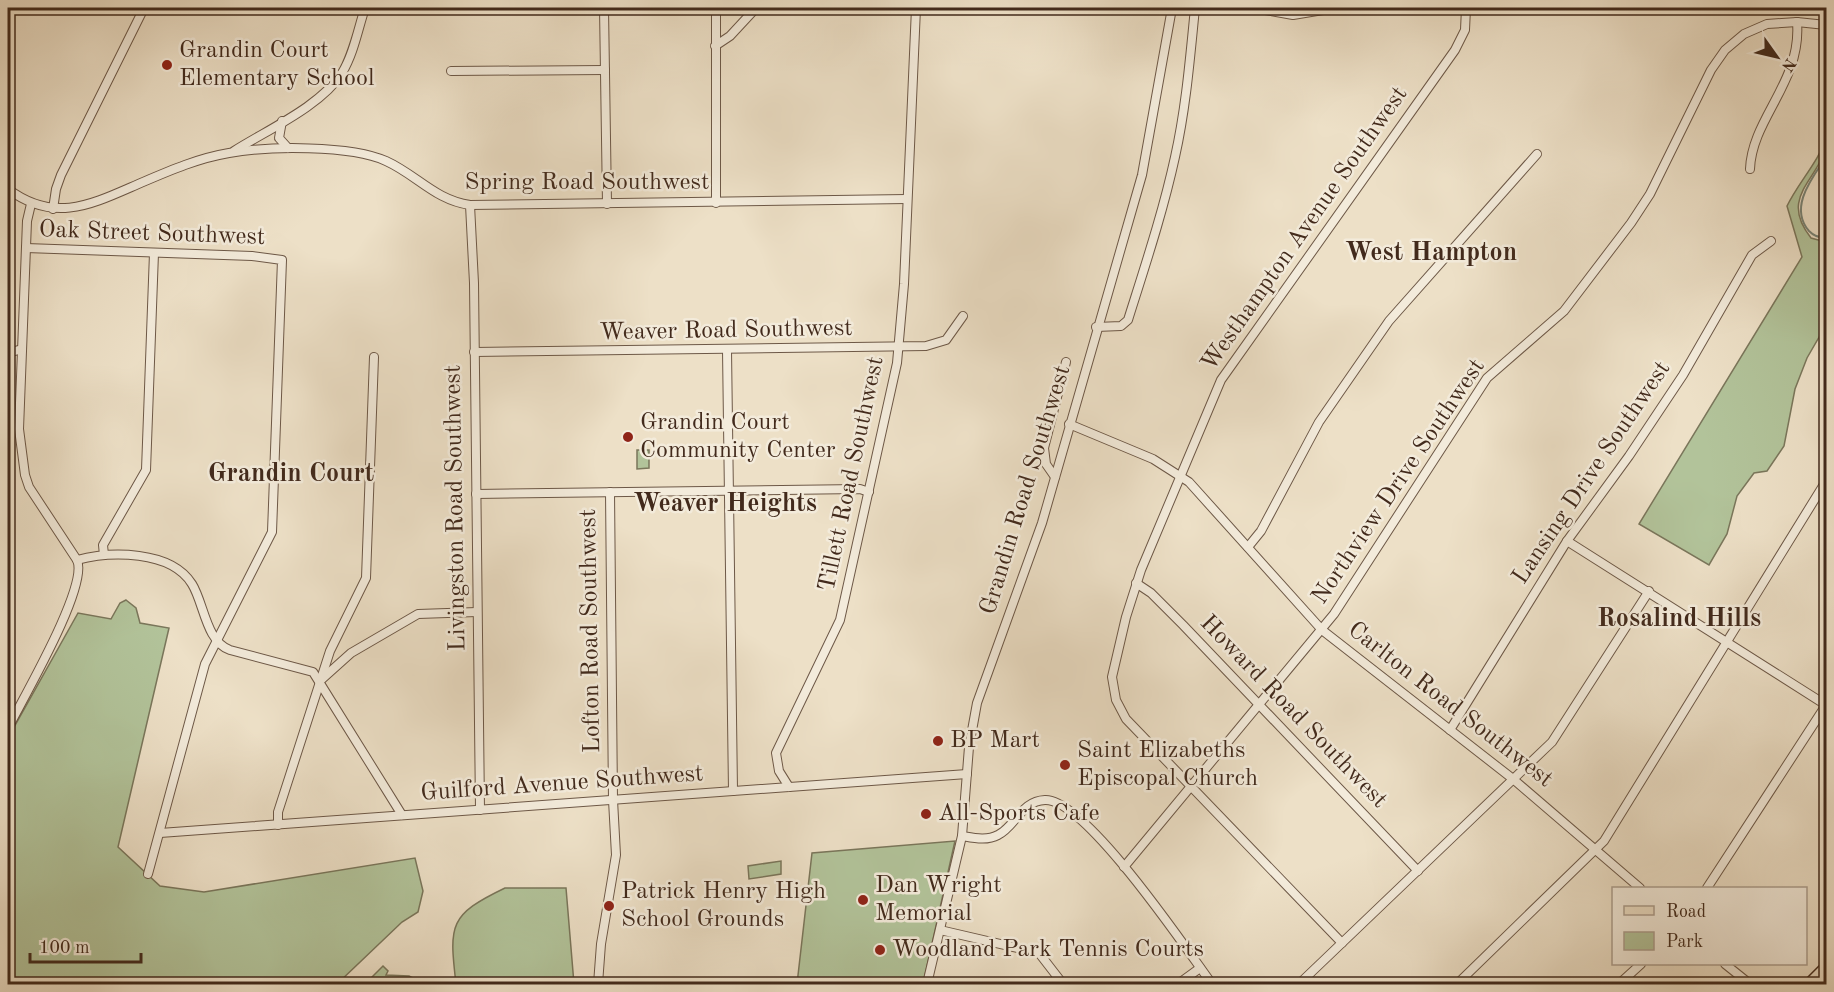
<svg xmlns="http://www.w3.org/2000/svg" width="1834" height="992" font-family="'Old Standard TT',serif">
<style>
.green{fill:#b2c39a;stroke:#7a765b;stroke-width:1.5}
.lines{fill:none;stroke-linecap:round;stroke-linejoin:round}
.stream{stroke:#778275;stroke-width:2}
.minor-casing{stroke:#6d5847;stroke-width:10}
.major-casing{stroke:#422a1c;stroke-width:13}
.minor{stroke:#f3ebdb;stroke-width:8}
.major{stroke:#ede0c7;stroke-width:10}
.poi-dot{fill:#8f2418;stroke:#f3ebdb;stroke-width:2}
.labels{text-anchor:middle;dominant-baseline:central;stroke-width:5;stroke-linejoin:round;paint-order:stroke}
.poi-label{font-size:24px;fill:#422a1c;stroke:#f3ebdb;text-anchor:start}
.street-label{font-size:24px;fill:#422a1c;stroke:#f3ebdb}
.neighbourhood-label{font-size:26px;font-weight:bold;fill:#422a1c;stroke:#f3ebdb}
</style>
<rect width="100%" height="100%" fill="#ede0c7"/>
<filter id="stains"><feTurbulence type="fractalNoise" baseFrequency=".00333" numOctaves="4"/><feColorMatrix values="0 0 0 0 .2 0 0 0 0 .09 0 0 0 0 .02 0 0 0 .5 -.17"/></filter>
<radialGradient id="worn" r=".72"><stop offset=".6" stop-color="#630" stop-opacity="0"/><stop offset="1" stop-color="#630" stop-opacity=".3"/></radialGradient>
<!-- green -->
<g class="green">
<path d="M1826,138C1827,177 1775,193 1811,238L1826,242V325L1807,358L1795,389L1784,446L1767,471L1754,473L1737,496L1727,534L1709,565L1639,524L1802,257L1787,206C1798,183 1819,161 1826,138Z"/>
<polygon points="637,450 649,450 649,468 637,469"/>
<polygon points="126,600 136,608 140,623 169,628 118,847 160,886 204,892 415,858 423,891 418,912 402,922 337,984 8,984 8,738 78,613 111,619 120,603"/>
<polygon points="955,841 923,984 797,984 812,853"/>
<polygon points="781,861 781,874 749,879 748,866"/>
<path d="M505,888H566L574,984H456C449,924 449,915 505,888Z"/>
<polygon points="383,966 388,971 386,975 409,976 425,984 394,981 365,984"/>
</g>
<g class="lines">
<!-- stream -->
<path class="stream" d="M1826,157C1813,177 1788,207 1809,231C1814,236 1820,238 1826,237"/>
<!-- minor casing -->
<g class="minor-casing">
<g id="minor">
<polyline points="604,8 607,204"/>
<polyline points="1254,8 1293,15 1335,8"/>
<polyline points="715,46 730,36 756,8"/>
<polyline points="451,71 605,70"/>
<polyline points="282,121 279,138 288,148"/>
<path d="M234,151C267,130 321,106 342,73C354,53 358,29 365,8"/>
<path d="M1750,169C1752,118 1802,82 1797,22"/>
<path d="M8,189C56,225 94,203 143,182C171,170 199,158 229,153C268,146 351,145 386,161C417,175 435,200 470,205L907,199"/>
<polyline points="716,203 716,8"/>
<polyline points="470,205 474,283 480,810"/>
<polyline points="53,209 56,189 61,175 144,8"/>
<polyline points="26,248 252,256 282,260 272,532 205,664 148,874"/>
<path d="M1096,327L1121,326L1128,320C1145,266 1163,212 1175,157C1186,108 1190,58 1195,8"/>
<polyline points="727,350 733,791"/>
<polyline points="474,352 926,346 946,340 963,316"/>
<polyline points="8,353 22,349"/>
<polyline points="1069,424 1153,459 1189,482 1322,630 1513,779 1640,888"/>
<polyline points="1055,477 1046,464 1044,448 1066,362"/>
<polyline points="476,494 860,489 869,492"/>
<polyline points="1567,541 1826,705"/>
<polyline points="1248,547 1261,531 1319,422 1389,321 1537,154"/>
<polyline points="104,555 103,545 146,470 154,253"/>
<path d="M77,560C110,551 171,550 192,584C204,603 206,642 230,650L313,672L402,815"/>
<polyline points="1136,583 1151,593 1183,625 1418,871"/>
<polyline points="322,679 351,653 418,614 477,612"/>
<path d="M8,728C22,700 89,586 77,560L29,487L25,475L19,429L27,221L31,204"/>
<polyline points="1450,730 1567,541 1629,456 1683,375 1752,255 1771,241"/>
<polyline points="789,787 779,771 776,753 840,620 897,363 904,284 916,8"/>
<polyline points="278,825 278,812 330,651 366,578 374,357"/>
<polyline points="160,833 967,774"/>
<path d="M962,836C974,838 987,841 998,835C1016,826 1021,801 1045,800C1085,798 1187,950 1212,984"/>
<polyline points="1124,867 1334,614 1487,378 1564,311 1631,223 1650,194 1711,70 1725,50 1744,34 1767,24 1797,22 1826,25"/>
<polyline points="1707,888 1826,705"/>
<polyline points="940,930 1039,953 1063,984"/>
<polyline points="1342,943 1126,719 1116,700 1112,677 1126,617 1141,570 1221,380 1455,50 1465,30 1466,8"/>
<polyline points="1725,964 1750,984"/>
<polyline points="598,984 601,944 616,855 613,800 610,492"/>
<polyline points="927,984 962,836 969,747 977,703 1042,523 1142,175 1172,8"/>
<polyline points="1178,984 1200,968"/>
<polyline points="1299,984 1552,742 1649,591"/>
<polyline points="1457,984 1604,841 1826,481"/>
<polyline points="1619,984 1641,964"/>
</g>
</g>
<!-- major casing -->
<g class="major-casing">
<polyline id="major" points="1809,984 1826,967"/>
</g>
<!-- minor -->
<use href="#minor" class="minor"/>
<!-- major -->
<use href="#major" class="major"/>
</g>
<!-- markers -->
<g class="poi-dot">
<circle cx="167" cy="65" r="6"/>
<circle cx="628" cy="437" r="6"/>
<circle cx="938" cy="741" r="6"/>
<circle cx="1065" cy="765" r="6"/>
<circle cx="926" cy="814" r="6"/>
<circle cx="863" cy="900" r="6"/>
<circle cx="609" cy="906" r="6"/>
<circle cx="880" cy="950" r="6"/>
</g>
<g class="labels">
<!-- poi labels -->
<g class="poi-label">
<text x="179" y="51">Grandin Court<tspan x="179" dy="28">Elementary School</tspan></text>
<text x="640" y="423">Grandin Court<tspan x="640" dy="28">Community Center</tspan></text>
<text x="950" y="741">BP Mart</text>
<text x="1077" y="751">Saint Elizabeths<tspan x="1077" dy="28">Episcopal Church</tspan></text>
<text x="938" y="814">All-Sports Cafe</text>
<text x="875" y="886">Dan Wright<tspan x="875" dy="28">Memorial</tspan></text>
<text x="621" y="892">Patrick Henry High<tspan x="621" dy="28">School Grounds</tspan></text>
<text x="892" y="950">Woodland Park Tennis Courts</text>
</g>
<!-- street labels -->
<g class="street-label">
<text x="587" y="183">Spring Road Southwest</text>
<text transform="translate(1305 229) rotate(-55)">Westhampton Avenue Southwest</text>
<text transform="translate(152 234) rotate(2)">Oak Street Southwest</text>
<text transform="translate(726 331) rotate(-1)">Weaver Road Southwest</text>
<text transform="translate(1592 473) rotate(-56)">Lansing Drive Southwest</text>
<text transform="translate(852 474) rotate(-78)">Tillett Road Southwest</text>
<text transform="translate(1399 482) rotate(-56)">Northview Drive Southwest</text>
<text transform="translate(1026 490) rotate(-73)">Grandin Road Southwest</text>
<text transform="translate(456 508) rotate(-91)">Livingston Road Southwest</text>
<text transform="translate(591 631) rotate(-91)">Lofton Road Southwest</text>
<text transform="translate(1450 705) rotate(38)">Carlton Road Southwest</text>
<text transform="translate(1293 712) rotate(46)">Howard Road Southwest</text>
<text transform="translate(562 784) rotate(-4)">Guilford Avenue Southwest</text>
</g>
<!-- neighbourhood labels -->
<g class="neighbourhood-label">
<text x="1431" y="253">West Hampton</text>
<text x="291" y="474">Grandin Court</text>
<text x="725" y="504">Weaver Heights</text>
<text x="1679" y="619">Rosalind Hills</text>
</g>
</g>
<!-- margin -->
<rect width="1834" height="992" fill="none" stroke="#ede0c7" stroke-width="30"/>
<rect x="9" y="9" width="1816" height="974" fill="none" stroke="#422a1c" stroke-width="3"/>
<rect x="15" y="15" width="1804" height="962" fill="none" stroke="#422a1c" stroke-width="1.5"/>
<!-- legend -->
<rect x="1612" y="887" width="195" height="78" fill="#f3ebdb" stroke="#ac9e8f" stroke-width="1.5"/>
<rect x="1624" y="906" width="30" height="9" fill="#ede0c7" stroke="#ac9e8f" stroke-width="1.5"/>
<text x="1666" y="917" font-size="18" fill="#422a1c">Road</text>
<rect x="1624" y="932" width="30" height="18" fill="#b2c39a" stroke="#ac9e8f" stroke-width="1.5"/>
<text x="1666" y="947" font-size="18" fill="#422a1c">Park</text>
<!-- north arrow -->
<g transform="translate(1777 57) rotate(124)" stroke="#f3ebdb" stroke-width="4.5" paint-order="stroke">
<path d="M0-4.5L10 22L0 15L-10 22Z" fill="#422a1c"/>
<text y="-9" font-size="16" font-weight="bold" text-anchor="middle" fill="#422a1c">N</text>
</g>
<!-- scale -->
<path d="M30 953v9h111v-9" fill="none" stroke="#422a1c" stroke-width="3"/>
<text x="39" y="953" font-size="18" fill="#422a1c" stroke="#f3ebdb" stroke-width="4.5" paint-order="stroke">100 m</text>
<rect width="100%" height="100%" filter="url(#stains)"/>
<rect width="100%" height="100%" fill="url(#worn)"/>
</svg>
